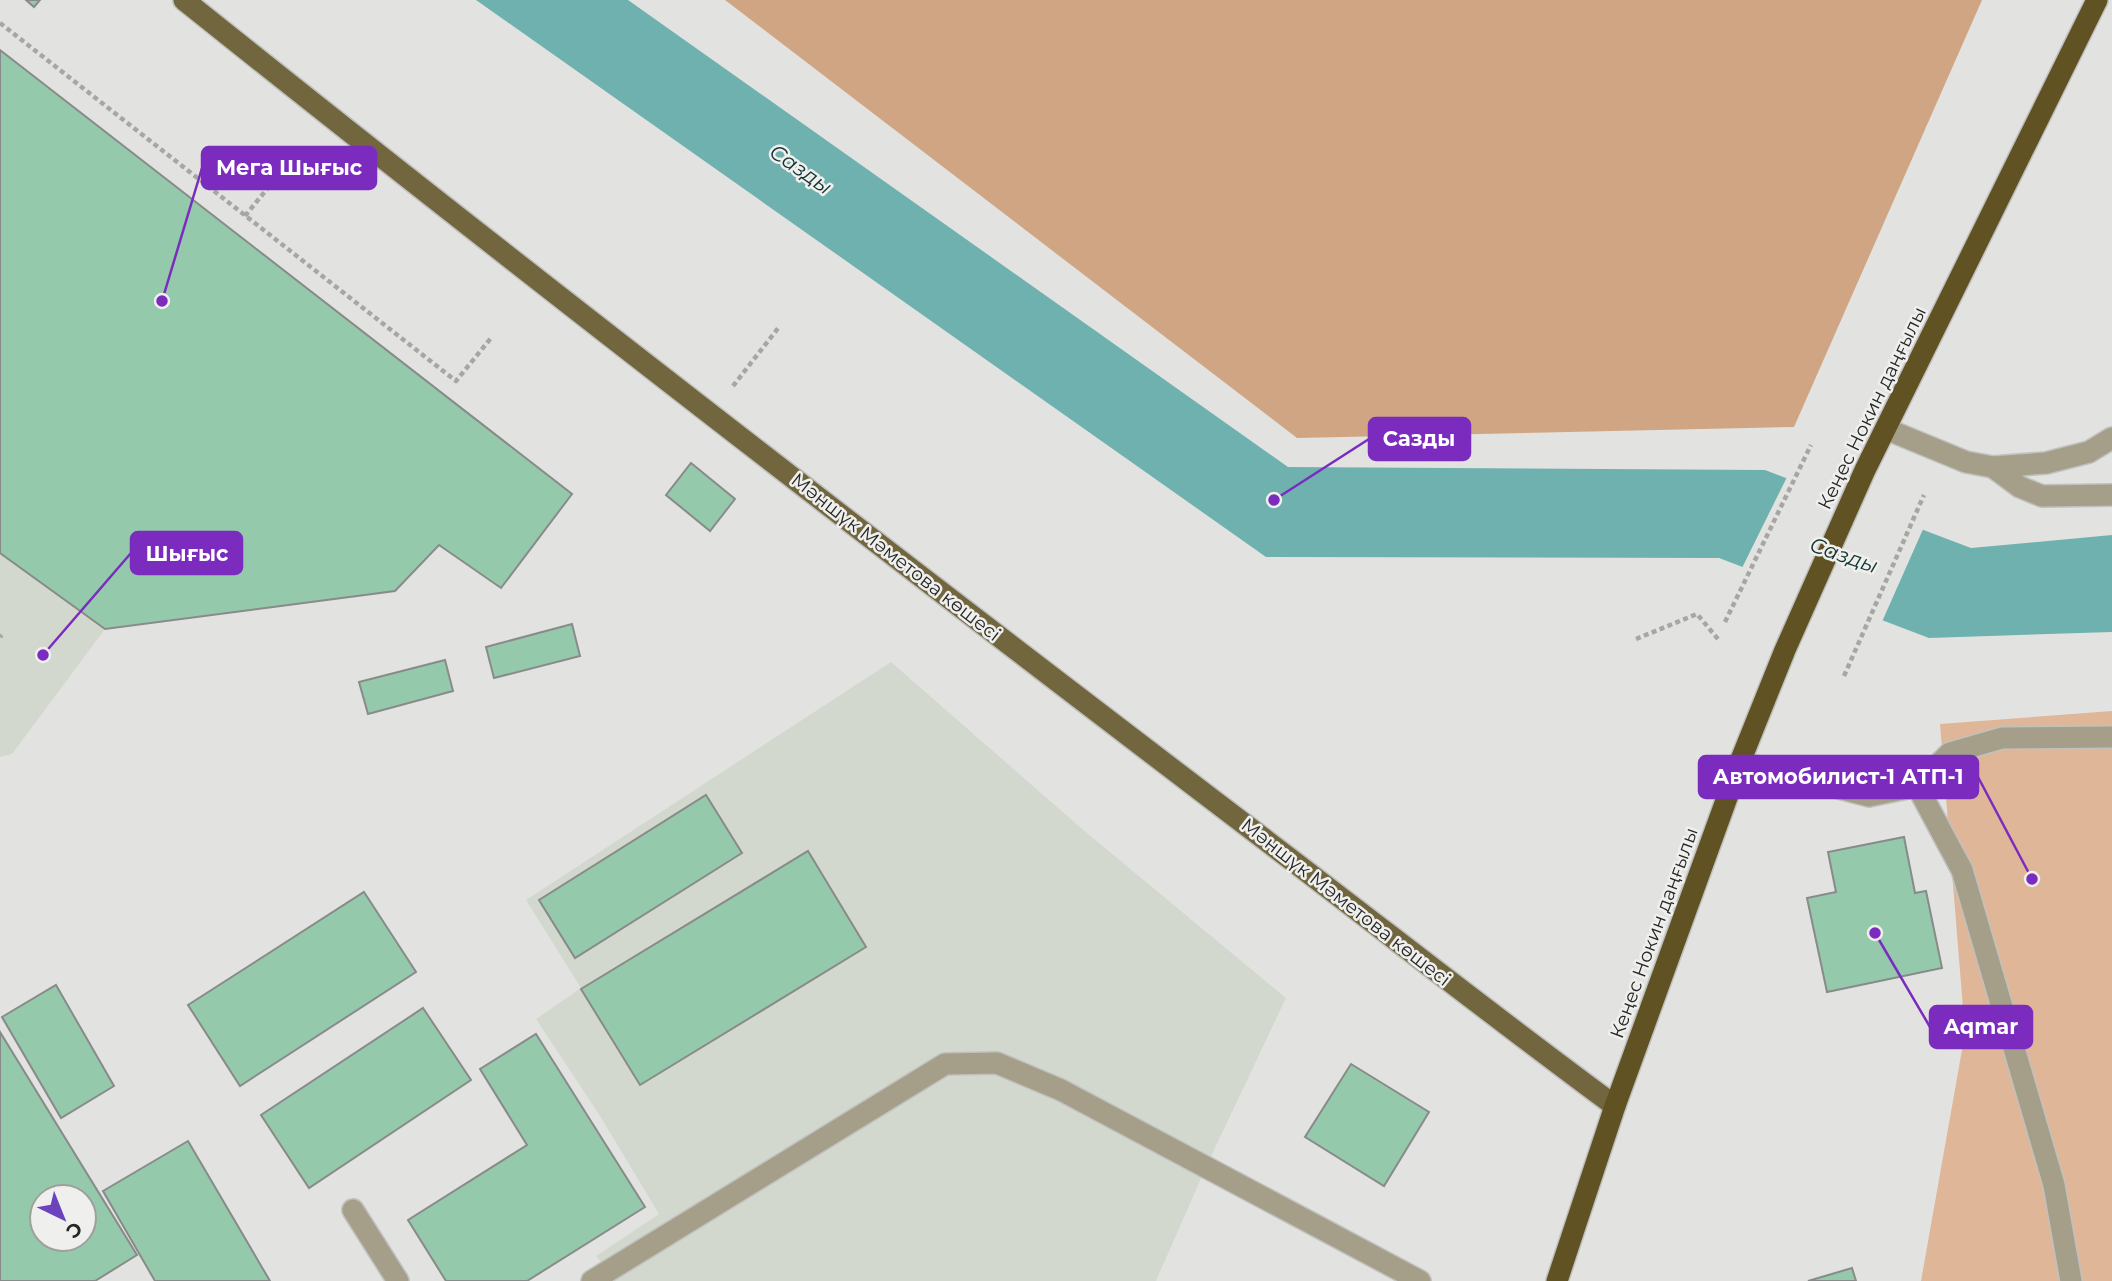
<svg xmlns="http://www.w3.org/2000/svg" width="2112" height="1281" font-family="Montserrat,sans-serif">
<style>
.built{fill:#d3d8ce}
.green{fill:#dfb798}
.forest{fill:#d0a584}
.water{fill:#6fb1af}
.pier{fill:#e2e3e0}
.building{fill:#95c9ac;stroke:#888b89;stroke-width:2;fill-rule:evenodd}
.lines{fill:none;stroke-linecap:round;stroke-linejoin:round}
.minor-casing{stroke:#c0c1bf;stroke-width:24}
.major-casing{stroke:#c0c1bf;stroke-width:24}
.highway-casing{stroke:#c0c1bf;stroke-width:24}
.path{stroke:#a6a6a4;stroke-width:4.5;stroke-dasharray:5 3.5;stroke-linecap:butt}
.minor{stroke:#a59f8a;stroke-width:21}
.major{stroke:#72663f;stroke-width:21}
.highway{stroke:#605223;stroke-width:21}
.labels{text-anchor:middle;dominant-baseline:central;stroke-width:5;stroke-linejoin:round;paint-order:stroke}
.street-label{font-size:19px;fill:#272726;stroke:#eff0ed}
.water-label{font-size:21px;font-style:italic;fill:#123433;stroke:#eff0ed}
.leader{fill:none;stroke:#7b2cbf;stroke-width:2.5}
.callout-dot{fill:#7b2cbf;stroke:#eff0ed;stroke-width:2.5}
.callout{fill:#7b2cbf;stroke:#7b2cbf;stroke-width:2.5}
.callout-label{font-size:21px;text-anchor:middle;font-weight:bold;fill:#fff}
</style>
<rect width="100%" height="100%" fill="#e2e3e0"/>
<!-- built -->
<g class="built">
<polygon points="0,553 105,629 12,754 0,757"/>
<polygon points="891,662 1081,828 1286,998 1206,1167 1156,1281 616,1281 596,1256 659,1214 600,1116 536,1019 581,988 526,900"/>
</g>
<!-- green -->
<polygon class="green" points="2112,711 2112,1281 1921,1281 1965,1033 1940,724"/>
<!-- forest -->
<polygon class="forest" points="725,0 1982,0 1794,427 1297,438"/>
<!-- water -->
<polygon class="water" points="476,0 628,0 1288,467 1765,470 1971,548 2112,535 2112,632 1929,638 1719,558 1266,557"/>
<!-- pier -->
<polygon class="pier" points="1788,475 1924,527 1881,624 1741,570"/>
<!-- building -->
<g class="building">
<polygon points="26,0 40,0 34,7"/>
<polygon points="0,50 572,494 501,588 439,545 395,591 105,629 0,553"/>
<polygon points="691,463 735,499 710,531 666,495"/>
<polygon points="572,624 580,656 494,678 486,647"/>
<polygon points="445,660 453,691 368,714 359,682"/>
<polygon points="706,795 742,853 575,958 539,900"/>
<polygon points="1904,837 1915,893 1926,891 1942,968 1827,992 1807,898 1836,892 1828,852"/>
<polygon points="808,851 866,947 640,1085 581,989"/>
<polygon points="364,892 416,972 240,1086 188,1005"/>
<polygon points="56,985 114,1086 61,1118 2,1017"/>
<polygon points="423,1008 471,1080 309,1188 261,1115"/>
<path d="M0,1032L137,1255L95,1281H0ZM42,1197H84V1239H42Z"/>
<polygon points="536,1034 645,1207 527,1281 446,1281 408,1220 527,1145 480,1069"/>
<polygon points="1351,1064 1429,1112 1384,1186 1305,1137"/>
<polygon points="188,1141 270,1281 155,1281 103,1191"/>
<polygon points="1852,1268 1856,1281 1808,1281"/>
</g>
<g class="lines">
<!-- minor casing -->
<g class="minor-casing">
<g id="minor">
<polyline points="1886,429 1966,462 1993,467 2046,463 2089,452 2112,438"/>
<polyline points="1993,467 2020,487 2042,496 2112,495"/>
<polyline points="1740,762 1869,796 1917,786 1950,753 2002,738 2112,737"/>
<polyline points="1917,786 1962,870 2054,1185 2071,1281"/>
<polyline points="353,1210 398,1281"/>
<polyline points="592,1281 945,1064 997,1063 1061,1090 1420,1281"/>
</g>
</g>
<!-- major casing -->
<g class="major-casing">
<path id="major" d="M184,0C541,286 904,565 1268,842C1384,930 1498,1020 1615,1106"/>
</g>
<!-- highway casing -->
<g class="highway-casing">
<polyline id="highway" points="1557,1281 1615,1106 1740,762 1785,650 1865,470 2097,0"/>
</g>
<!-- path -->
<g class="path">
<polyline points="0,23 456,381 491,338"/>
<polyline points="245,216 280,173"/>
<polyline points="733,386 779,327"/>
<polyline points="1725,622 1811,445"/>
<polyline points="0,637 2,635"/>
<polyline points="1636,639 1697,614 1718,639"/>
<polyline points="1844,676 1924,495"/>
</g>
<!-- minor -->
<use href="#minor" class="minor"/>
<!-- major -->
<use href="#major" class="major"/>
<!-- highway -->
<use href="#highway" class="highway"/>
</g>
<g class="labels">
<!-- street labels -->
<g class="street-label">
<text transform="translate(1872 408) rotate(-64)">Кеңес Нокин даңғылы</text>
<text transform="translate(896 557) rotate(38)">Мәншүк Мәметова көшесі</text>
<text transform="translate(1346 902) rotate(38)">Мәншүк Мәметова көшесі</text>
<text transform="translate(1654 933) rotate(-70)">Кеңес Нокин даңғылы</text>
</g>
<!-- water labels -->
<g class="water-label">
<text transform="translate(801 169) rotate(35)">Сазды</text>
<text transform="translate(1844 555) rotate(19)">Сазды</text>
</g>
</g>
<!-- callouts -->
<path class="leader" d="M162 301L202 168M1274 500L1369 439M43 655L131 553M2032 879L1978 777M1875 933L1930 1027"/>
<g class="callout-dot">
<circle cx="162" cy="301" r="7"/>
<circle cx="1274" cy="500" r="7"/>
<circle cx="43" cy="655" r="7"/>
<circle cx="2032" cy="879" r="7"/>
<circle cx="1875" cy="933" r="7"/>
</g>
<g class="callout">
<rect x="202" y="147" width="174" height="42" rx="7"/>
<rect x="1369" y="418" width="101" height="42" rx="7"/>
<rect x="131" y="532" width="111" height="42" rx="7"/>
<rect x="1699" y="756" width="279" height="42" rx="7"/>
<rect x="1930" y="1006" width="102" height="42" rx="7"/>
</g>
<g class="callout-label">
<text x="289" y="175">Мега Шығыс</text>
<text x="1419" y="446">Сазды</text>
<text x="187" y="561">Шығыс</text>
<text x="1838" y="784">Автомобилист-1 АТП-1</text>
<text x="1981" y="1034">Aqmar</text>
</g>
<!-- north arrow -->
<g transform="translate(63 1218) rotate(137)"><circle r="33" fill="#eff0ed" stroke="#9fa09d" stroke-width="2"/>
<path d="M0-5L12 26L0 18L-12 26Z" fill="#6b44bd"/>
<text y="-10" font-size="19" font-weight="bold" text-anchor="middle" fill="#272726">С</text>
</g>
</svg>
